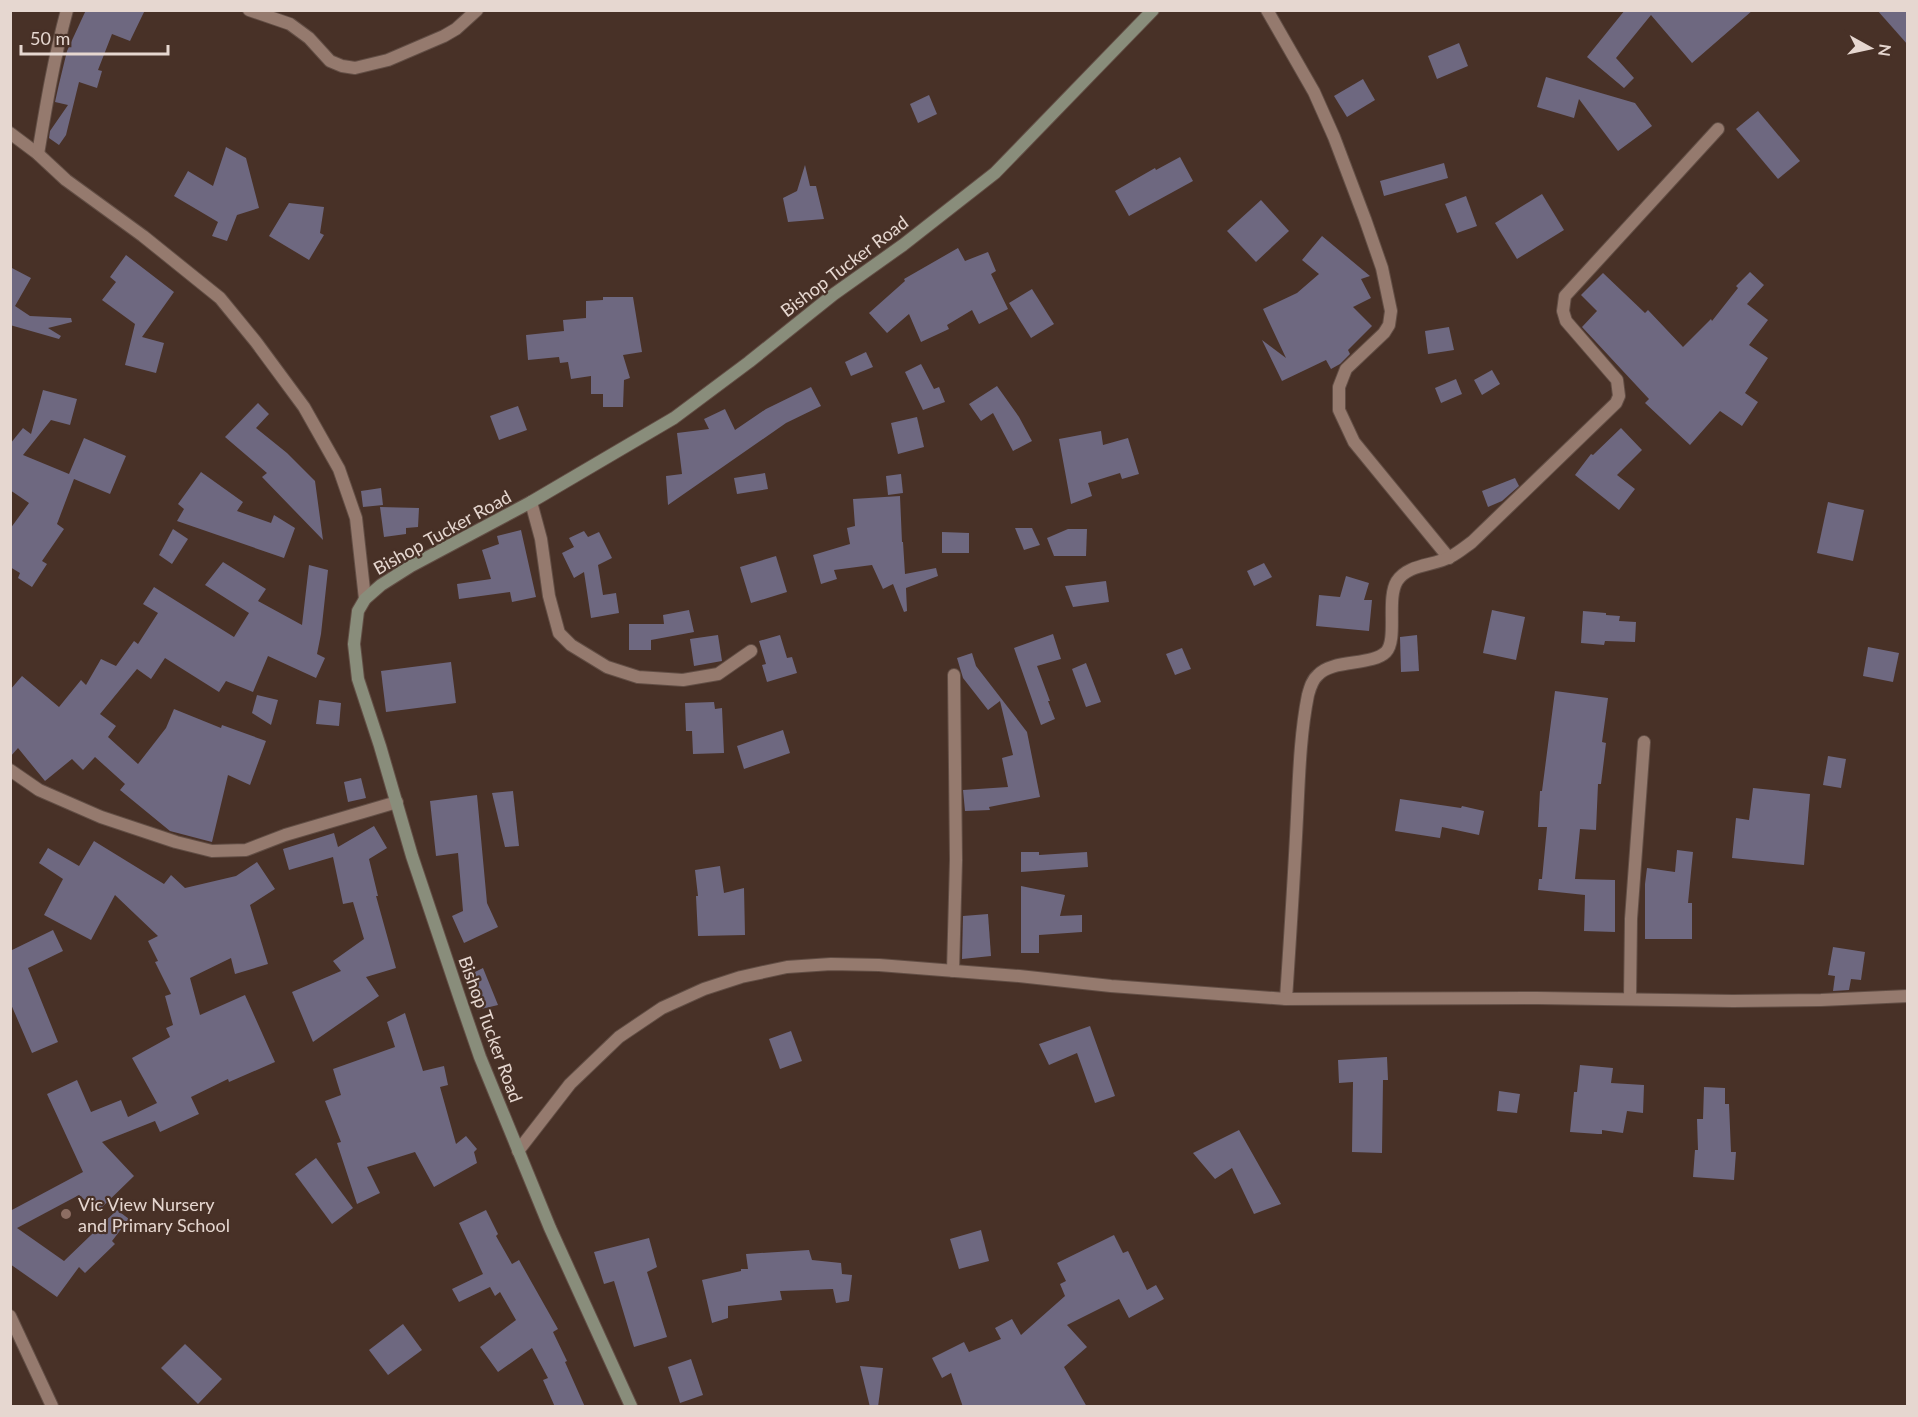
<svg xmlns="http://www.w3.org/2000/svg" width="1918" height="1417" font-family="Lato,sans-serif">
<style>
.building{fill:#6e6880}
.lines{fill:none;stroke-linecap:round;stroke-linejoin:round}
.minor-casing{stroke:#624e45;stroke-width:14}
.secondary-casing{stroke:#624e45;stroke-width:14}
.minor{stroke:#957a6e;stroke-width:12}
.secondary{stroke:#898d7b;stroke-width:12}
.education-dot{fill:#8d6e63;stroke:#483127;stroke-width:2}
.labels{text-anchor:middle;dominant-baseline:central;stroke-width:4.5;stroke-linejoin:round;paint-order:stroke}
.street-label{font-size:18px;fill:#e6d7d0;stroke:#483127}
.poi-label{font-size:18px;fill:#e6d7d0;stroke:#483127;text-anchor:start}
</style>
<rect width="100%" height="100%" fill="#483127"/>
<!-- building -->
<g class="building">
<polygon points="86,10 145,10 130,41 112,34 98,70 102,71 97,88 79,82 66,135 59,145 49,138 50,131 68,105 55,102 59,84 67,51"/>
<polygon points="1625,10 1753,10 1692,63 1651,15 1616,58 1634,78 1624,88 1587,57"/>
<polygon points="1877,10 1908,10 1908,45"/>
<polygon points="1459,43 1468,66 1437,79 1428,56"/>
<polygon points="1546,77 1635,103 1652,126 1618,151 1579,99 1574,118 1537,107"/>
<polygon points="1363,79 1375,100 1347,117 1334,96"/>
<polygon points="929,95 937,114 918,123 910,104"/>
<polygon points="1758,111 1800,161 1778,179 1736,129"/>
<polygon points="226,147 246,158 259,208 237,215 227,241 212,236 218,222 174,196 188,171 213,186"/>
<polygon points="1180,157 1193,181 1129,216 1115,191 1155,168 1156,170"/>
<polygon points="1444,163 1448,178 1384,196 1380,181"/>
<polygon points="805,165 810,186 816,186 824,219 788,222 783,198 797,191"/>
<polygon points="1542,194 1564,230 1517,259 1495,223"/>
<polygon points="1466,196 1477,226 1457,233 1445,204"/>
<polygon points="1261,200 1289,231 1256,262 1227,231"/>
<polygon points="289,203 324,207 320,233 324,235 309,260 269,236"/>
<polygon points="1322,236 1370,276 1361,279 1371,298 1353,307 1372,326 1348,350 1350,354 1340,364 1331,369 1326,360 1282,381 1262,340 1286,358 1263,309 1297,293 1319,274 1302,260"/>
<polygon points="958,248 965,261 988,252 996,271 991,274 1008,309 979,324 972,310 947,325 949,329 921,342 909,314 887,333 869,313 905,281 904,279"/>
<polygon points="126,255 174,292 142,337 164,343 156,373 125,365 135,324 102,300 116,282 110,277"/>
<polygon points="10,267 31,278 15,306 30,316 71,318 72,322 48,328 61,336 59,339 10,325"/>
<polygon points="1750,272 1764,285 1747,304 1768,320 1749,345 1768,358 1745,393 1758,402 1742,426 1720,411 1690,445 1645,403 1649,399 1582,327 1597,311 1581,295 1603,273 1645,313 1648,310 1683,347 1711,319 1712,321 1738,288 1736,286"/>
<polygon points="1032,289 1054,324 1031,338 1009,303"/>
<polygon points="603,297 633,297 642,352 623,355 630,378 624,380 623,407 603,407 603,394 591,394 591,376 571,379 568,362 560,363 559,357 528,360 526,335 564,331 563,320 586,318 586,301 603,300"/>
<polygon points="1449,327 1454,350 1428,354 1425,331"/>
<polygon points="866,352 873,367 851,376 845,362"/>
<polygon points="921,364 934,389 939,387 945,402 923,410 905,372"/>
<polygon points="1492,370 1500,384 1482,395 1474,380"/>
<polygon points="1456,379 1462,394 1441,403 1435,388"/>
<polygon points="997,386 1019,417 1032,441 1013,451 993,413 981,421 969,404"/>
<polygon points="811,387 821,406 786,423 668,505 666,476 682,474 677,433 709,429 704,419 725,409 735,430 766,409"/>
<polygon points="43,390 77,399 70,425 51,420 23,455 69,474 84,438 126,456 110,494 74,479 57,524 64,529 42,561 47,564 32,587 18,578 20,573 10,567 10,529 29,503 10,490 10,444 23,428 31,434"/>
<polygon points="258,403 269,414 256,428 287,453 315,481 323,540 262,477 267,473 225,437"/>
<polygon points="518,406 527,430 499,440 490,416"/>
<polygon points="917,417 924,447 898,454 891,423"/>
<polygon points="1621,428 1642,450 1617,475 1635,489 1619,510 1575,475 1591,454 1593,455"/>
<polygon points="1101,431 1103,445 1128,438 1139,474 1122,479 1120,473 1088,483 1092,496 1071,504 1059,439"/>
<polygon points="201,472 243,502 237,511 271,523 274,515 295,528 284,558 177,521 184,509 178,504"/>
<polygon points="765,473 768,489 737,494 734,478"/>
<polygon points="901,474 903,493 888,495 886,476"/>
<polygon points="1515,478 1519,486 1502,501 1488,507 1482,491"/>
<polygon points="381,488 383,505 363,507 361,491"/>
<polygon points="900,496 902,542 903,542 905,574 936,568 938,576 906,588 907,611 904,612 893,584 883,589 872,565 834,570 837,579 821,584 813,555 850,544 847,528 855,526 853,499"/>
<polygon points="1828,502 1864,510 1853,561 1817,553"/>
<polygon points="380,507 419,508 418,527 406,528 406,534 384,537"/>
<polygon points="1015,528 1032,528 1040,545 1024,550"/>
<polygon points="173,529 188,539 172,564 159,555"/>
<polygon points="1068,529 1087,529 1086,556 1054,556 1047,538"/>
<polygon points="521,530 536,597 512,602 510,592 459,599 457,584 491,579 482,550 499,544 497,536"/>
<polygon points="584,531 588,537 599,532 612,558 598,565 603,595 616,593 619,613 591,618 584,572 574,578 562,553 574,547 569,538"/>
<polygon points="942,532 969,533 969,553 942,553"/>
<polygon points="776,556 787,592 751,603 740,567"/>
<polygon points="223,562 266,589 258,601 302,625 309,565 328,570 321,634 317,654 325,658 316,678 268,656 253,692 226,681 219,692 165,658 151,679 137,669 100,714 116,726 108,737 138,764 166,728 174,709 221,728 222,725 266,741 250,785 228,775 212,842 170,831 120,790 125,784 95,757 83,770 72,759 45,781 18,748 10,757 10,690 22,676 59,707 81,680 86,685 101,659 116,666 134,641 138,644 158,613 143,604 154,587 234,637 249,613 205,585"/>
<polygon points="1264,563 1272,577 1254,586 1247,571"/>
<polygon points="1346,576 1369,583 1364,600 1372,600 1369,631 1316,626 1319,595 1340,597"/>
<polygon points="1106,581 1109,602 1073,607 1065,586"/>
<polygon points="689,610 694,632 651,640 651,650 629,650 629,624 664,624 663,615"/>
<polygon points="1492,610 1525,617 1516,660 1483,653"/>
<polygon points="1583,611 1606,613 1606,615 1620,616 1619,621 1636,622 1635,642 1605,641 1604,645 1581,643"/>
<polygon points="1053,634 1061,659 1037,666 1050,701 1048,701 1055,719 1041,725 1014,648"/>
<polygon points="718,635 722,661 694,666 690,639"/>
<polygon points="780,635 787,658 792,657 797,673 767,682 762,665 766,664 759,641"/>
<polygon points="1417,635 1419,671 1401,672 1400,637"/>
<polygon points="1868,647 1899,653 1893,682 1863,676"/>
<polygon points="1182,648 1191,669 1175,675 1166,654"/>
<polygon points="972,653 976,666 1027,732 1040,797 989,807 990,810 965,811 963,790 1008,787 1002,758 1013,755 1000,701 988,710 963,678 957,658"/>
<polygon points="451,662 456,703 386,712 381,671"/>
<polygon points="1086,663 1101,702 1086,707 1072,669"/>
<polygon points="1555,691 1608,698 1602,742 1606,743 1601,784 1598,784 1596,830 1580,829 1575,879 1615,880 1615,932 1584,931 1585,895 1538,890 1539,879 1542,879 1547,827 1538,827 1540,791 1542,791"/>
<polygon points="257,695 278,700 271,725 252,713"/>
<polygon points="319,700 341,703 339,726 316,724"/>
<polygon points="714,702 715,709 722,708 724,753 693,754 692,731 686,731 685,703"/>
<polygon points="783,730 790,753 744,769 737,746"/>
<polygon points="1828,756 1846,759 1841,788 1823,785"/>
<polygon points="361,778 366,798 348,802 344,782"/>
<polygon points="1753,788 1810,794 1804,865 1732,858 1736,818 1749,820"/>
<polygon points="513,791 519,846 505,847 492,793"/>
<polygon points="477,795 487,903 498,927 464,943 452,916 463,911 458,853 436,856 430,801"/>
<polygon points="1400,799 1461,808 1462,806 1484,811 1479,835 1442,827 1440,838 1395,831"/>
<polygon points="374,826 387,848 369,859 378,896 376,896 396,968 366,977 379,996 313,1042 292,992 341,971 333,961 364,939 353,902 343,904 333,857 289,870 283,849 334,833 338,847"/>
<polygon points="94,841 164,884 171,875 185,888 236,876 257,862 275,889 250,905 268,964 235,974 231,958 190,978 200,1015 245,995 275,1062 229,1082 228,1079 191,1097 199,1114 160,1132 155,1121 102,1142 134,1176 98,1211 79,1195 17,1228 64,1261 117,1210 129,1219 112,1241 115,1244 85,1273 79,1267 57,1297 10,1264 10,1211 83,1172 47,1094 77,1080 91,1112 121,1100 128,1117 157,1103 132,1058 170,1037 166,1028 173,1025 165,996 171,994 155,962 158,961 148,941 158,936 115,895 91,940 44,915 63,879 39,863 48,848 79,866"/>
<polygon points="1677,850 1693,852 1688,903 1692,903 1692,939 1645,939 1645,884 1647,868 1675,872"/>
<polygon points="1021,852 1039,852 1039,855 1087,852 1088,867 1021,872"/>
<polygon points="720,866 724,893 744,888 745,935 698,936 696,896 698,896 695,870"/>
<polygon points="1021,886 1065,895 1060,916 1082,915 1082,932 1039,935 1039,953 1021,953"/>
<polygon points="988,914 991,956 962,959 963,916"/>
<polygon points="53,930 63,951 28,968 58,1042 32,1053 10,1002 10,951"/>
<polygon points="1833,947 1865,952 1861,980 1851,979 1849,990 1833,991 1835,976 1828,975"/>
<polygon points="483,968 498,1005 477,1010 469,975"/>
<polygon points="405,1013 423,1071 444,1066 448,1085 440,1087 456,1144 466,1136 477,1149 474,1152 477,1163 434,1187 415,1152 367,1167 380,1193 357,1204 337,1143 341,1142 325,1101 341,1095 333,1069 395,1047 387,1022"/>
<polygon points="1090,1026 1115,1096 1095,1103 1077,1053 1049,1065 1039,1044"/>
<polygon points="791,1031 802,1061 780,1069 769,1039"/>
<polygon points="1387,1057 1388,1080 1383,1080 1382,1153 1352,1152 1353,1082 1339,1083 1338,1060"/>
<polygon points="1580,1065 1613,1068 1611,1083 1644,1085 1643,1113 1627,1111 1623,1133 1602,1130 1602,1134 1598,1134 1570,1132 1574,1092 1577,1092"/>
<polygon points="1704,1087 1725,1088 1725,1104 1729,1104 1731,1152 1736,1152 1734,1180 1693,1177 1695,1150 1698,1150 1697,1119 1703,1119"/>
<polygon points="1499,1091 1520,1094 1517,1113 1497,1111"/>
<polygon points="1239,1130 1281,1204 1254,1214 1232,1168 1215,1179 1193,1153"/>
<polygon points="316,1158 353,1208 332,1224 295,1174"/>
<polygon points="486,1210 498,1234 496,1236 512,1264 519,1260 558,1329 553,1332 567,1361 565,1362 585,1407 555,1407 543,1380 548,1378 532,1348 498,1372 480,1347 516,1320 500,1292 495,1296 490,1287 459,1302 452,1289 483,1274 459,1223"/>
<polygon points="981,1230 989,1261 959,1269 950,1239"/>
<polygon points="1114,1235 1123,1253 1128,1251 1147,1290 1156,1285 1164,1299 1129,1318 1119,1299 1067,1325 1087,1347 1064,1367 1087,1407 963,1407 951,1373 942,1378 932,1358 964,1342 969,1352 1001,1339 995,1328 1012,1319 1021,1335 1065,1296 1060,1284 1066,1281 1057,1263"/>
<polygon points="649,1238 657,1267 647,1272 667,1337 634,1347 614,1281 604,1284 594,1252"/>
<polygon points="809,1250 812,1260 841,1263 842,1274 852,1275 849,1301 836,1303 833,1289 780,1291 782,1300 728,1306 728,1318 712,1323 702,1280 741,1271 741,1269 748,1269 746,1254"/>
<polygon points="403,1324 422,1350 388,1375 369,1350"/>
<polygon points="185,1344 222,1379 198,1404 161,1368"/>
<polygon points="691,1359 703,1395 680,1403 668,1367"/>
<polygon points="860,1366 883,1368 878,1407 870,1407"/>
</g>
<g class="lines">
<!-- minor casing -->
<g class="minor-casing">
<g id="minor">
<polyline points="249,10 290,24 309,38 330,61 342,66 355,68 388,60 444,36 456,29 477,10"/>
<polyline points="1267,10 1314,92 1334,137 1365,219 1382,268 1391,311 1389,325 1384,333 1346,369 1339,387 1339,410 1354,442 1449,558"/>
<polyline points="10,133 38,154 66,180 143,236 220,298 256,342 304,407 339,469 356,518 365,599"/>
<path d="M38,154C46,106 54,58 67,10"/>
<polyline points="531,502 541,539 549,596 559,633 571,645 607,667 638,677 683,680 718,674 751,651"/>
<polyline points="10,770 39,790 101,817 176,842 212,851 246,850 285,835 397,802"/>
<polyline points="953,971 956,860 954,675"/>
<path d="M1286,999C1290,939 1294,878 1297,817C1299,777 1300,735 1308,695C1310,688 1312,680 1318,675C1332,659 1372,666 1386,652C1398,639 1386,599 1397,581C1408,564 1433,566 1450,557C1458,553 1465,547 1472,542L1616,403L1619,396L1617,380L1566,321L1563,311L1565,296L1718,129"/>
<polyline points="1630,999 1631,919 1644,742"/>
<polyline points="518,1151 570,1084 619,1037 662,1008 704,989 741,977 787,967 831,964 879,965 1019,976 1111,986 1286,999 1538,998 1733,1001 1821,1000 1908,996"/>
<polyline points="10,1316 52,1406"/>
</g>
</g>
<!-- secondary casing -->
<g class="secondary-casing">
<polyline id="secondary" points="631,1406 550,1228 480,1057 460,999 412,856 380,746 358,679 354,644 358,611 365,599 381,585 411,566 531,502 674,418 749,362 834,294 903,245 995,173 1153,10"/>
</g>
<!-- minor -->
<use href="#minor" class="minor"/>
<!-- secondary -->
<use href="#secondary" class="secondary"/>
</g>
<!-- markers -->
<circle class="education-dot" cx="66" cy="1214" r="6"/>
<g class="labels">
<!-- street labels -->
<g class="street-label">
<text transform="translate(844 266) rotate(-37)">Bishop Tucker Road</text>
<text transform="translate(442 532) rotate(-29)">Bishop Tucker Road</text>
<text transform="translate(491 1029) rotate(70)">Bishop Tucker Road</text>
</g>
<!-- poi labels -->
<g class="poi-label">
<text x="78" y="1204">Vic View Nursery<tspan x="78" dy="21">and Primary School</tspan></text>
</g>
</g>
<!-- border -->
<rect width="1918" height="1417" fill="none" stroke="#e6d7d0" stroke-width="24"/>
<!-- north arrow -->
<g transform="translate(1870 48) rotate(98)" stroke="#483127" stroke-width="4.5" paint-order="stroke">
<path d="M0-4.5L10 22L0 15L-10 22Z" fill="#e6d7d0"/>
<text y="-9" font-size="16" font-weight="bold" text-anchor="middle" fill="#e6d7d0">N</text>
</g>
<!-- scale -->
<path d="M21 45v9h147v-9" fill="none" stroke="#e6d7d0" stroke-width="3"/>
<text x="30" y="45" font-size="18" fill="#e6d7d0" stroke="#483127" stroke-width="4.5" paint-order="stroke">50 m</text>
</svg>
